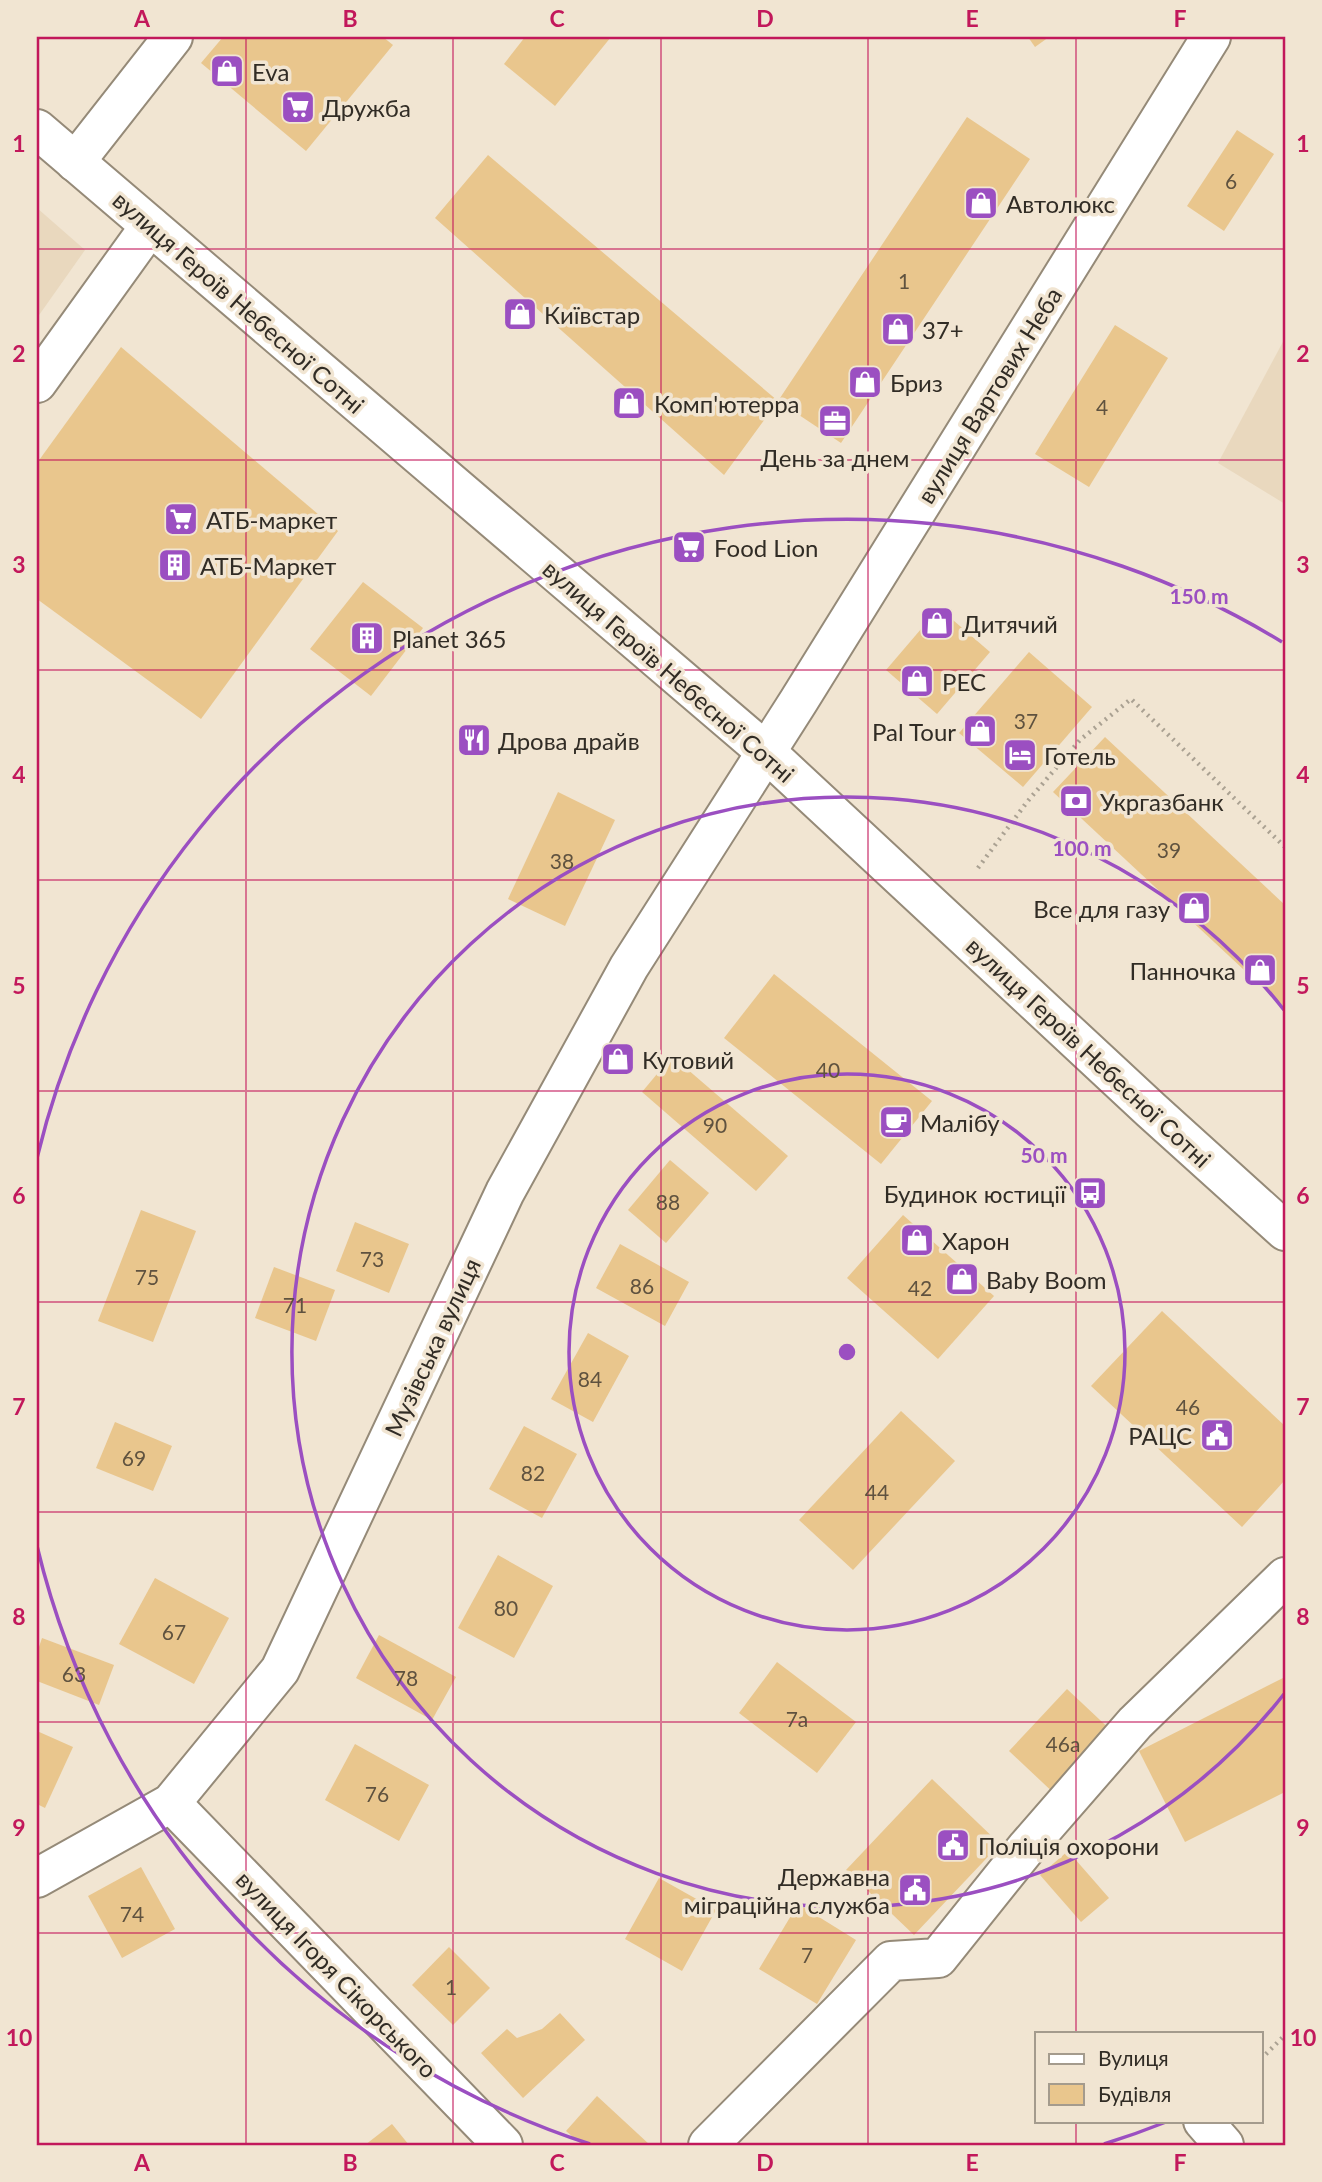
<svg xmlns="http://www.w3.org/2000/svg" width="1322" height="2182" font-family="Lato,sans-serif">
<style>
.built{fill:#e9d8be}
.building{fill:#e9c68d}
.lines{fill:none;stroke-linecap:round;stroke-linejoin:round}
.minor-casing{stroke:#958a78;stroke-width:42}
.path{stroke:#aaa192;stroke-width:4.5;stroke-dasharray:2 5;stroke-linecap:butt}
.minor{stroke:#fff;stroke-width:38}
.grid{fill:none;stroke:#c2185b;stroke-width:2;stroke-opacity:0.55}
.ring{fill:none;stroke:#9b4fc1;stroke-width:3.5}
.labels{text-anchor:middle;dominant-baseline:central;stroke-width:7;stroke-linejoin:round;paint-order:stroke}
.number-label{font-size:21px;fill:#5f523f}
.poi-label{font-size:24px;fill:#312c25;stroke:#f1e5d2;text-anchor:start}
.street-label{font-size:24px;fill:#312c25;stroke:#f1e5d2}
.centre{fill:#9b4fc1;stroke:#f1e5d2;stroke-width:3.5}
.ring-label{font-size:21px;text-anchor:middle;font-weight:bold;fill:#9b4fc1;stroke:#f1e5d2;stroke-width:7;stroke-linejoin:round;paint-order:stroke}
.neatline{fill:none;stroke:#c2185b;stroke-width:2.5}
.grid-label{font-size:23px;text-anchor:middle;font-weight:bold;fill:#c2185b}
</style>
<rect width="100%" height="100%" fill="#f1e5d2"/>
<!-- built -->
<g class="built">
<polygon points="37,208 85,250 37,318"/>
<polygon points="1285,338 1285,504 1218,463"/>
</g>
<!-- building -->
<g class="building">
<polygon points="223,37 383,37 393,45 306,151 201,63"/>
<polygon points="525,37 611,37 555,106 504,64"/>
<polygon points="1028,37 1049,37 1035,47"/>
<polygon points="967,117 1030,159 841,443 778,401 724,475 435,218 488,155 778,401"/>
<polygon points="1237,130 1274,154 1224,231 1187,206"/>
<polygon points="1115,325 1168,358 1089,487 1035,454"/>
<polygon points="121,347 338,531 201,719 37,599 37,463"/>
<polygon points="363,582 423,628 371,696 310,649"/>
<polygon points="939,608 990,652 937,714 886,670"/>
<polygon points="1029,652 1092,707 1023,787 959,733"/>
<polygon points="1105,737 1285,905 1285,1008 1053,792"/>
<polygon points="558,792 615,820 565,926 508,899"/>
<polygon points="774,974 932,1101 881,1164 724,1038"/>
<polygon points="672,1056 788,1156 756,1191 642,1092"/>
<polygon points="670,1160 709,1193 666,1243 628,1210"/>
<polygon points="141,1210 196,1231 153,1342 98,1321"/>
<polygon points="903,1215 994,1296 938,1359 847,1278"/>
<polygon points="355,1222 409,1244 389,1293 336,1271"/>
<polygon points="620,1244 689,1282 665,1326 596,1288"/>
<polygon points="274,1267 335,1290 316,1341 255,1318"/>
<polygon points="1162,1311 1285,1426 1285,1480 1242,1527 1091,1386"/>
<polygon points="588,1333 629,1356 593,1422 551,1399"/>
<polygon points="901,1411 955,1461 853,1570 799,1520"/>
<polygon points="115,1422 172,1446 153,1491 96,1468"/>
<polygon points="524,1426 577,1454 542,1518 489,1489"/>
<polygon points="498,1555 553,1586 514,1658 458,1628"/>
<polygon points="155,1578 229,1618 194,1684 119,1644"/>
<polygon points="379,1635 456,1677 432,1720 356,1678"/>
<polygon points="42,1638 114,1665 99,1705 37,1681 37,1653"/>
<polygon points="777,1662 856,1722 817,1773 739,1713"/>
<polygon points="1285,1677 1285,1792 1185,1842 1139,1751"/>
<polygon points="1067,1689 1116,1735 1058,1797 1009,1751"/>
<polygon points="37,1731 73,1747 45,1808 37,1804"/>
<polygon points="355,1744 429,1785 399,1841 325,1800"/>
<polygon points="932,1779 1000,1844 914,1935 846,1870"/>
<polygon points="1068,1851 1109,1898 1081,1922 1040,1875"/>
<polygon points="141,1867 175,1929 122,1958 88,1896"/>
<polygon points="659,1878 716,1910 682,1971 625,1939"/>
<polygon points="798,1904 856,1940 817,2004 759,1969"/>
<polygon points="449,1947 490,1988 453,2025 412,1985"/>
<polygon points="560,2013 585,2040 523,2098 481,2053 507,2029 517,2038 542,2029"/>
<polygon points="597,2096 650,2145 582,2145 566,2131"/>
<polygon points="392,2124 409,2145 365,2145"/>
</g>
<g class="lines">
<!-- minor casing -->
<g class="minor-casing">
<g id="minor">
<polyline points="37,129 765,751 1151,1110 1285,1231"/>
<polyline points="75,162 173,37"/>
<polyline points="37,383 150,226"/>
<polyline points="171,1803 503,2145"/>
<polyline points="37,1878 171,1803 280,1670 505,1192 629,967 798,702 1211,37"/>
<polyline points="1203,2121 1224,2145"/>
<polyline points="708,2145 891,1961 938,1958 1027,1847 1135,1723 1285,1577"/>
</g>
</g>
<!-- path -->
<g class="path">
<polyline points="978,868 1027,802 1080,740 1131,699 1285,847"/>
<polyline points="1261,2059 1285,2035"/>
</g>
<!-- minor -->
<use href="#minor" class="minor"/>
</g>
<!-- grid -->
<path class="grid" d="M246,37V2145M453,37V2145M661,37V2145M868,37V2145M1076,37V2033M37,249H1285M37,460H1285M37,670H1285M37,880H1285M37,1091H1285M37,1302H1285M37,1512H1285M37,1722H1285M37,1933H1285M1076,2121V2145"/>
<!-- distance rings -->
<g class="ring">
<circle cx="847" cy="1352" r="278"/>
<path d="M1284 1694A555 555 0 1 1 1284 1010"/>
<path d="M1166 2122A833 833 0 0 1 1104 2144M590 2144A833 833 0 0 1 37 1546M37 1158A833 833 0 0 1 1282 642"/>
</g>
<!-- icons -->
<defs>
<g id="shop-square" transform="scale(1.75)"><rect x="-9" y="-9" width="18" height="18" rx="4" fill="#9b4fc1" stroke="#f1e5d2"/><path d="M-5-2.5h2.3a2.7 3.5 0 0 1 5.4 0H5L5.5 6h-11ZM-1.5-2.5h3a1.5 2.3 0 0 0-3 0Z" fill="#fff"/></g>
<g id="supermarket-square" transform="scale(1.75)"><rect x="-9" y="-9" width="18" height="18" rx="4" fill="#9b4fc1" stroke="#f1e5d2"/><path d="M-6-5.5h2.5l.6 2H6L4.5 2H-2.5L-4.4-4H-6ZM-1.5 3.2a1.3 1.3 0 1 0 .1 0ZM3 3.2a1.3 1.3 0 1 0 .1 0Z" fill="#fff"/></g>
<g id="office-square" transform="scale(1.75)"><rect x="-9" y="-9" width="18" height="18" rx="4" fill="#9b4fc1" stroke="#f1e5d2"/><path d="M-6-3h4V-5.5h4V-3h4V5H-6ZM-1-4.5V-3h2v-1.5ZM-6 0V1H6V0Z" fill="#fff"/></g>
<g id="building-square" transform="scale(1.75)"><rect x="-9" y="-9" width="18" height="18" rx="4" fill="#9b4fc1" stroke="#f1e5d2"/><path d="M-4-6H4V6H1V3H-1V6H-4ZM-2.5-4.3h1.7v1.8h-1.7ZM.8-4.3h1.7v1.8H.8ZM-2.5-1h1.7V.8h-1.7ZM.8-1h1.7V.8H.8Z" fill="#fff"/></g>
<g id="restaurant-square" transform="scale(1.75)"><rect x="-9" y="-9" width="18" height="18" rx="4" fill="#9b4fc1" stroke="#f1e5d2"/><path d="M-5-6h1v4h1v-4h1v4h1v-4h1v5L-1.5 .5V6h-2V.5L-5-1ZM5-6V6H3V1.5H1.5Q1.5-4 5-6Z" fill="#fff"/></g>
<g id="hotel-square" transform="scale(1.75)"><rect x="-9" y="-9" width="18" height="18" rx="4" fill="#9b4fc1" stroke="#f1e5d2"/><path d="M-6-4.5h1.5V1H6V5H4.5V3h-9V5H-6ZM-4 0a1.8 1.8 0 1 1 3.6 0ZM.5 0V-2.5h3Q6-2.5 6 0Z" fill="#fff"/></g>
<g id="bank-square" transform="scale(1.75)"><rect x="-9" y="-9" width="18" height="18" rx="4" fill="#9b4fc1" stroke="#f1e5d2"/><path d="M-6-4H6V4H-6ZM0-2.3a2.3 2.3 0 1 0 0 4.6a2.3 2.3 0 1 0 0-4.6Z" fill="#fff"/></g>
<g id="cafe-square" transform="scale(1.75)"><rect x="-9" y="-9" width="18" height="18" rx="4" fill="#9b4fc1" stroke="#f1e5d2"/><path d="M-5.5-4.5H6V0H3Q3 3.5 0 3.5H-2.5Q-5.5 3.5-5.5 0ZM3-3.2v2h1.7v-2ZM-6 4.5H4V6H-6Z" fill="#fff"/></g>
<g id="bus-square" transform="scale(1.75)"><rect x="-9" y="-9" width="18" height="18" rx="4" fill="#9b4fc1" stroke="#f1e5d2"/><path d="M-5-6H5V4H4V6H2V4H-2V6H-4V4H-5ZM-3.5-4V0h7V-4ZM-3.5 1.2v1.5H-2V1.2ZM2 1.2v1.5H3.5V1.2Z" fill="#fff"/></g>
<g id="civic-square" transform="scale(1.75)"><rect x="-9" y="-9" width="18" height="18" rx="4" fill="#9b4fc1" stroke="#f1e5d2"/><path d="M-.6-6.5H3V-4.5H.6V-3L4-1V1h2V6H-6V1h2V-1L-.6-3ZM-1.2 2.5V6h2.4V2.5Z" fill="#fff"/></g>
</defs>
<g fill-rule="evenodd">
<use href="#shop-square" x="227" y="71"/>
<use href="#supermarket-square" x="298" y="107"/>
<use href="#shop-square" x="981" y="203"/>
<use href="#shop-square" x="520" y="314"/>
<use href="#shop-square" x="898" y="329"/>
<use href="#shop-square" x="865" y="382"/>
<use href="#shop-square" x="629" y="403"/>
<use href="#office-square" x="835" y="421"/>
<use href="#supermarket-square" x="181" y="519"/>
<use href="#supermarket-square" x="689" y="547"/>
<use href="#building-square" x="175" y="565"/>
<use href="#shop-square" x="937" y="623"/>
<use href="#building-square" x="367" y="638"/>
<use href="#shop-square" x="917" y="681"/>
<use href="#shop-square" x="980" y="731"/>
<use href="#restaurant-square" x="474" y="740"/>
<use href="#hotel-square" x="1020" y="755"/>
<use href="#bank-square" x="1076" y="801"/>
<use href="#shop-square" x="1194" y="908"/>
<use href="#shop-square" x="1260" y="970"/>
<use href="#shop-square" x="618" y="1059"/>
<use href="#cafe-square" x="896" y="1122"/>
<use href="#bus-square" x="1090" y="1193"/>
<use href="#shop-square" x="917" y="1240"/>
<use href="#shop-square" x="962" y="1279"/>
<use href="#civic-square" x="1217" y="1435"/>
<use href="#civic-square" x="953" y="1845"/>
<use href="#civic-square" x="915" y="1890"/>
</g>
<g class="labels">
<!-- number labels -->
<g class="number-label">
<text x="1231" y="180">6</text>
<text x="904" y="280">1</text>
<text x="1102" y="406">4</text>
<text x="1026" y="720">37</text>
<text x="1169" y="849">39</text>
<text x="562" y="860">38</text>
<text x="828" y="1069">40</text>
<text x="715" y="1124">90</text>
<text x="668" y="1201">88</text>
<text x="372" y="1258">73</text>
<text x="147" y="1276">75</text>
<text x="642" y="1285">86</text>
<text x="920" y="1287">42</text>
<text x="295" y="1304">71</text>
<text x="590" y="1378">84</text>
<text x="1188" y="1406">46</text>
<text x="134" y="1457">69</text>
<text x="533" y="1472">82</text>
<text x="877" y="1491">44</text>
<text x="506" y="1607">80</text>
<text x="174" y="1631">67</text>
<text x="74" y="1673">63</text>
<text x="406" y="1677">78</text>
<text x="797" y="1718">7а</text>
<text x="1063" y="1743">46а</text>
<text x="377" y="1793">76</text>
<text x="132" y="1913">74</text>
<text x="807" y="1954">7</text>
<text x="451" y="1986">1</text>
</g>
<!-- poi labels -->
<g class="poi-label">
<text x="252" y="71">Eva</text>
<text x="322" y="107">Дружба</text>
<text x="1006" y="203">Автолюкс</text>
<text x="544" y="314">Київстар</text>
<text x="922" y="329">37+</text>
<text x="890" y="382">Бриз</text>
<text x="654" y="403">Комп'ютерра</text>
<text x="835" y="457" text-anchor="middle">День за днем</text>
<text x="206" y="519">АТБ-маркет</text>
<text x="714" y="547">Food Lion</text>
<text x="200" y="565">АТБ-Маркет</text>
<text x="962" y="623">Дитячий</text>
<text x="392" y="638">Planet 365</text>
<text x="942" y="681">РЕС</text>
<text x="956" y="731" text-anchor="end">Pal Tour</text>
<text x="498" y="740">Дрова драйв</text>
<text x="1044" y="755">Готель</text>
<text x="1100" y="801">Укргазбанк</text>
<text x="1170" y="908" text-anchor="end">Все для газу</text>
<text x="1236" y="970" text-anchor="end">Панночка</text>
<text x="642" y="1059">Кутовий</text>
<text x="920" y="1122">Малібу</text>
<text x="1066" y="1193" text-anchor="end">Будинок юстиції</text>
<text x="942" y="1240">Харон</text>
<text x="986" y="1279">Baby Boom</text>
<text x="1192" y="1435" text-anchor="end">РАЦС</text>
<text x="978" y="1845">Поліція охорони</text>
<text x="890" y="1876" text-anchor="end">Державна<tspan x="890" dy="28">міграційна служба</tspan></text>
</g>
<!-- street labels -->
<g class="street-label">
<text transform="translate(239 302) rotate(41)">вулиця Героїв Небесної Сотні</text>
<text transform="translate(989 395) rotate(-58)">вулиця Вартових Неба</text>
<text transform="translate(669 671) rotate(41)">вулиця Героїв Небесної Сотні</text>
<text transform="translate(1089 1052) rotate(43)">вулиця Героїв Небесної Сотні</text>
<text transform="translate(432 1347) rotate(-65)">Музівська вулиця</text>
<text transform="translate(337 1974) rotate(46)">вулиця Ігоря Сікорського</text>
</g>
</g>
<circle cx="847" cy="1352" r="10" class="centre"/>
<g class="ring-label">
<text x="1199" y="604">150 m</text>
<text x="1082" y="856">100 m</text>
<text x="1044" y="1163">50 m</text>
</g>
<!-- border -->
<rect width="1322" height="2182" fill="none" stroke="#f1e5d2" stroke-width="77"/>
<!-- legend -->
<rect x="1035" y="2032" width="228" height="91" fill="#f1e5d2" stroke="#a49b8d" stroke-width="2"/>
<rect x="1049" y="2054" width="35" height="10" fill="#ffffff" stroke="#a49b8d" stroke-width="2"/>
<text x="1098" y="2066" font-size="21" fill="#312c25">Вулиця</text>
<rect x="1049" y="2084" width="35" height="21" fill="#e9c68d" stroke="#a49b8d" stroke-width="2"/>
<text x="1098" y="2102" font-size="21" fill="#312c25">Будівля</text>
<rect x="38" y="38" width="1246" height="2106" class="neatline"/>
<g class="grid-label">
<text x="142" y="27">A</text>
<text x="350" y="27">B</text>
<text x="557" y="27">C</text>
<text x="765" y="27">D</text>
<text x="972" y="27">E</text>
<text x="1180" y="27">F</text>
<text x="19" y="152">1</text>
<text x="1303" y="152">1</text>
<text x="19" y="362">2</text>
<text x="1303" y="362">2</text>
<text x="19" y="573">3</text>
<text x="1303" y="573">3</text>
<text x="19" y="783">4</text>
<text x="1303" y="783">4</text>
<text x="19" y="994">5</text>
<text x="1303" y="994">5</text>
<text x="19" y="1204">6</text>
<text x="1303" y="1204">6</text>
<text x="19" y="1415">7</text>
<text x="1303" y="1415">7</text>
<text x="19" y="1625">8</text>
<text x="1303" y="1625">8</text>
<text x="19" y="1836">9</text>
<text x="1303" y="1836">9</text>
<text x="19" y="2046">10</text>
<text x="1303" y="2046">10</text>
<text x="142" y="2171">A</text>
<text x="350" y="2171">B</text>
<text x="557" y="2171">C</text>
<text x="765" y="2171">D</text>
<text x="972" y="2171">E</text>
<text x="1180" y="2171">F</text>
</g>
</svg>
